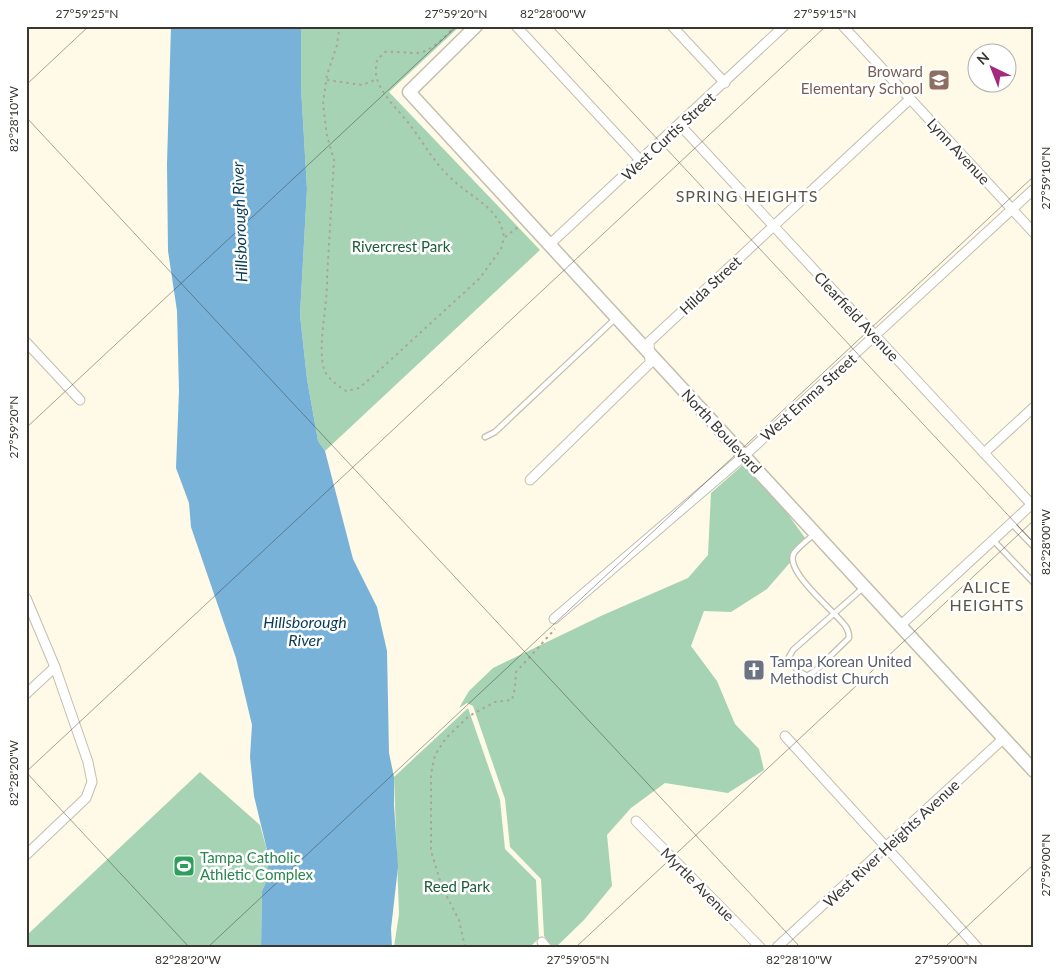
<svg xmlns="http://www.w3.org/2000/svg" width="1060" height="973" font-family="Lato,sans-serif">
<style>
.green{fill:#a6d3b3}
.water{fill:#78b2d9}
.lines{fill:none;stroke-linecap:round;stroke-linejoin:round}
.lane-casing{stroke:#c3bfad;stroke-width:7}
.street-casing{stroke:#c3bfad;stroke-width:11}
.secondary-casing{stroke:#c3bfad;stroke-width:15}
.path{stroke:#a9a698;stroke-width:2;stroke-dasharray:2.5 4;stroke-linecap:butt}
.lane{stroke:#fff;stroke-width:4.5}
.street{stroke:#fff;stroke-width:9}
.secondary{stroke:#fff;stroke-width:12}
.ticks{fill:none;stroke:#393730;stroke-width:1;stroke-opacity:0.45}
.labels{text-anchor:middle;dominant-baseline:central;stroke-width:5;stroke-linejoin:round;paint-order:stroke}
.education-label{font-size:15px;fill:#785e54;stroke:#fff;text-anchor:end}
.street-label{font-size:15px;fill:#393730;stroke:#fff}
.park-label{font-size:15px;fill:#1c5c36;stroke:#fff}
.worship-label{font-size:15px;fill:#5b616d;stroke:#fff;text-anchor:start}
.leisure-label{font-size:15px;fill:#27864d;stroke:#fff;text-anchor:start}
.neighbourhood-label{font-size:16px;letter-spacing:1px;fill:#5a5747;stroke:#fff}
.water-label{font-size:16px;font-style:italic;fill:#093a54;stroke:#fff}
.neatline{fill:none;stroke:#393730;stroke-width:2}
.ticks-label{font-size:12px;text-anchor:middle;fill:#393730}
</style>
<rect width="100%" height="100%" fill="#fefae7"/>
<!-- green -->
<g class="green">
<polygon points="301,26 460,26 389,92 540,250 325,451 318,441 307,379 300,315 307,189 301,87"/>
<polygon points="745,463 774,495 808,542 767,589 731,612 704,611 691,646 717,681 735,724 759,749 764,770 728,793 665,783 631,808 607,835 612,886 584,920 556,947 553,947 544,936 541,879 510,847 505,799 473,706 467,703 459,708 469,691 493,668 603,615 688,578 708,555 711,493"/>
<polygon points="468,708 500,800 505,849 536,880 539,938 530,947 394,947 399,914 394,777"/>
<polygon points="200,772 260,825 268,854 268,878 262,891 261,947 26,947 26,936"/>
</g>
<!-- water -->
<polygon class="water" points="171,26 301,26 301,87 307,189 300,315 307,379 318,441 325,451 353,559 377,607 387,651 389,753 394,777 394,805 398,867 391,929 392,947 261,947 262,891 268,878 268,854 254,796 250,757 252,725 236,658 191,527 189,503 176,468 179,391 177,311 168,251 167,164"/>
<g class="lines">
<!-- lane casing -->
<g class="lane-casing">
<g id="lane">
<polyline points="485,437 495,432 616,318"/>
<polyline points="1011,523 1034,547"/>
<path d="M814,534C808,540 799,546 794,553C783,571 837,613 846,627C848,630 849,635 849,638L815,671L807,676L797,670L789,657L793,650L864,587"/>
<polyline points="993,540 1034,583"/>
</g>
</g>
<!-- street casing -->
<g class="street-casing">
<g id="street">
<polyline points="516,26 641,161"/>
<polyline points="672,26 725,83"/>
<polyline points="843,26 1034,233"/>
<polyline points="680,125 1034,507"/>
<polyline points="549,245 784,26"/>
<polyline points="26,342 80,400"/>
<polyline points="984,453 1034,407"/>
<polyline points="530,480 650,363 649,342 910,99"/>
<polyline points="26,598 55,667 88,762 92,782 86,798 26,855"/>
<polyline points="554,619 745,455 1034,189"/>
<polyline points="901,625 1032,504"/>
<polyline points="26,694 55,667"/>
<polyline points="785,736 977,947"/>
<polyline points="636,821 760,947"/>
<polyline points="542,942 546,947"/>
<polyline points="777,947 1004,738"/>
</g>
</g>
<!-- secondary casing -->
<g class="secondary-casing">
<polyline id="secondary" points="476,26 409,92 1034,771"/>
</g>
<!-- path -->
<g class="path">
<path d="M337,26L339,30L337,45L327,75L323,104L327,136L334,160L327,278C328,303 317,347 324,369C327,378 338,386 346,391L359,388L372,377L480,278L501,249L504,238L518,227"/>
<path d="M455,26C447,35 430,53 417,53C406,53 396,51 385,52L377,60C376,66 375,73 377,79C384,99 401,112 413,129C426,147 436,165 453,180C471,198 501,208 504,238"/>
<polyline points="327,80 362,85 377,79"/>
<polyline points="465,947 459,920 442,887 431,851 431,774 435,755 446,738 469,716 495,702 512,700 515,688 516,672 555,629"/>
</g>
<!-- lane -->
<use href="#lane" class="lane"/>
<!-- street -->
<use href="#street" class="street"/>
<!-- secondary -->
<use href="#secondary" class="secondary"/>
</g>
<!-- ticks -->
<path class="ticks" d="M552,26L1034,543M26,85L89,26M26,117L800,947M26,428L457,26M26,772L189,947M26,772L826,26M208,947L1034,176M576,947L1034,520M945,947L1034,864"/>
<!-- icons -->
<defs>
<g id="school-square" transform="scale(1.125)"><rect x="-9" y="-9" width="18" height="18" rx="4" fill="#8d6e63" stroke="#fff"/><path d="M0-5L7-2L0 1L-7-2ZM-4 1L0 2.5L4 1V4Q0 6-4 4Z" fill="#fff"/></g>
<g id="church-square" transform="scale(1.125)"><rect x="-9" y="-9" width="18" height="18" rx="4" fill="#6b7280" stroke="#fff"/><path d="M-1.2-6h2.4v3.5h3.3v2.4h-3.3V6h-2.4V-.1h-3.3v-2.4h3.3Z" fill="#fff"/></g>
<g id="stadium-square" transform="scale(1.125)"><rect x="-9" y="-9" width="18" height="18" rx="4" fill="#2e9e5b" stroke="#fff"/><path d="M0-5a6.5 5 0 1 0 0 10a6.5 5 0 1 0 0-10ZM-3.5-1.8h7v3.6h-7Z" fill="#fff"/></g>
</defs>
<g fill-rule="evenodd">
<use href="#school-square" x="939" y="80"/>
<use href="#church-square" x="754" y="670"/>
<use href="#stadium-square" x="184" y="866"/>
</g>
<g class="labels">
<!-- education labels -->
<g class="education-label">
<text x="923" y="71">Broward<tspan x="923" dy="17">Elementary School</tspan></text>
</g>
<!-- street labels -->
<g class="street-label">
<text transform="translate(668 136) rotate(-43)">West Curtis Street</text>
<text transform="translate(959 151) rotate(47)">Lynn Avenue</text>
<text transform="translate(710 285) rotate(-43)">Hilda Street</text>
<text transform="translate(857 316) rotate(47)">Clearfield Avenue</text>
<text transform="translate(808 397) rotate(-42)">West Emma Street</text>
<text transform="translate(722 431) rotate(47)">North Boulevard</text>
<text transform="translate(891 843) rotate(-43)">West River Heights Avenue</text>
<text transform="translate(698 884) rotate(45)">Myrtle Avenue</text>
</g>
<!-- park labels -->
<g class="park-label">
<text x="401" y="246">Rivercrest Park</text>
<text x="457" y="886">Reed Park</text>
</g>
<!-- worship labels -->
<g class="worship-label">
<text x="770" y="661">Tampa Korean United<tspan x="770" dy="17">Methodist Church</tspan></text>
</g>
<!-- leisure labels -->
<g class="leisure-label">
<text x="200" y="857">Tampa Catholic<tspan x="200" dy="17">Athletic Complex</tspan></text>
</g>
<!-- neighbourhood labels -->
<g class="neighbourhood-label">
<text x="747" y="195">SPRING HEIGHTS</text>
<text x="987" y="586">ALICE<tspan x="987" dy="18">HEIGHTS</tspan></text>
</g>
<!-- water labels -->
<g class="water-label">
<text transform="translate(239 222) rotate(-92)">Hillsborough River</text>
<text x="305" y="621">Hillsborough<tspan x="305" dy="18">River</tspan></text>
</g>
</g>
<!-- border -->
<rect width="1060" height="973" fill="none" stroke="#ffffff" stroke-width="55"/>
<!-- north arrow -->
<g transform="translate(992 68) rotate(317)"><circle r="24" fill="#ffffff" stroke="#b0afac"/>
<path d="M0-4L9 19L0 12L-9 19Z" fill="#a4287c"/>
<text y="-8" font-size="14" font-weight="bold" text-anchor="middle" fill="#393730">N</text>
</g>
<rect x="28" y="28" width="1004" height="918" class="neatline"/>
<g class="ticks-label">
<text x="87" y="18">27°59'25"N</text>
<text x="456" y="18">27°59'20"N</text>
<text x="553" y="18">82°28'00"W</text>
<text x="825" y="18">27°59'15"N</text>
<text transform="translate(14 119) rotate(-90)" y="4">82°28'10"W</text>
<text transform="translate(1046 178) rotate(-90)" y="4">27°59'10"N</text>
<text transform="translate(14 427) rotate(-90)" y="4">27°59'20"N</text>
<text transform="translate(1046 542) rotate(-90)" y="4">82°28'00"W</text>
<text transform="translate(14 773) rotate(-90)" y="4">82°28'20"W</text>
<text transform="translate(1046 865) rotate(-90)" y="4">27°59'00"N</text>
<text x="188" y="964">82°28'20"W</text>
<text x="578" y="964">27°59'05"N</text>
<text x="799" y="964">82°28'10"W</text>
<text x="946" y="964">27°59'00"N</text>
</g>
</svg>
